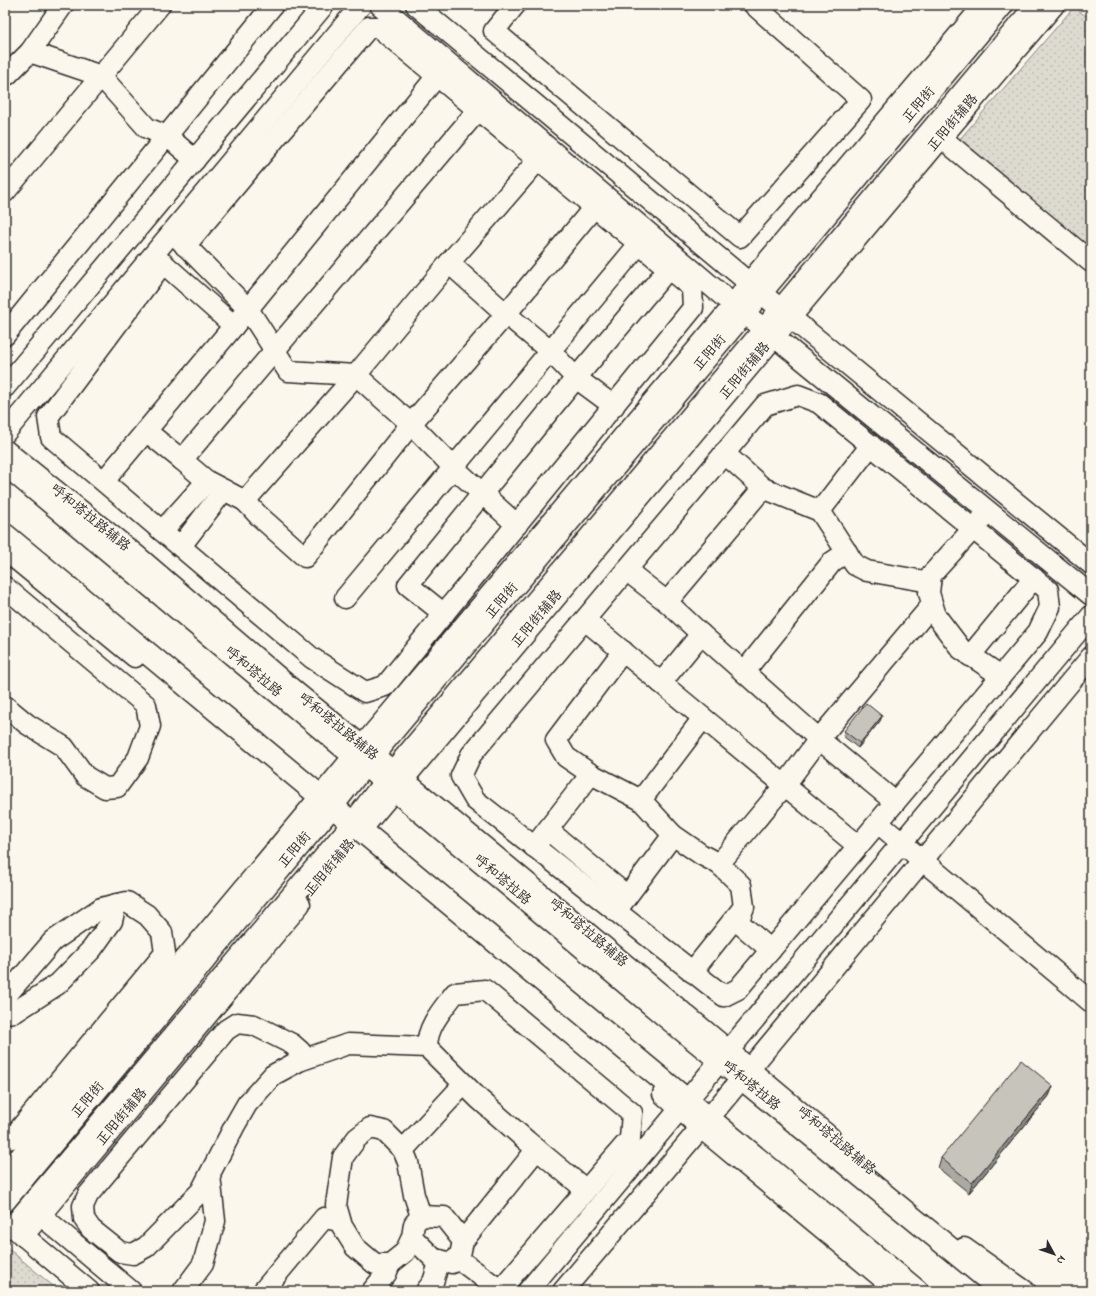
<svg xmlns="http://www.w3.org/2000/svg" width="1096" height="1296" font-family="'Indie Flower','LXGW WenKai TC',sans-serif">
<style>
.park{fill:url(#park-dots);stroke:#84827e}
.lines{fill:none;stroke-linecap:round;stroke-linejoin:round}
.minor-casing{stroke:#2b2b2b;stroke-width:23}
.major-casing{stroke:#2b2b2b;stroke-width:25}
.minor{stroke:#fbf7ec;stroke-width:20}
.major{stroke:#fbf7ec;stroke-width:22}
.wall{fill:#aba9a2;stroke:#2b2b2b}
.shaded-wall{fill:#8b8984;stroke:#2b2b2b}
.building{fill:#c7c4bc;stroke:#2b2b2b}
.labels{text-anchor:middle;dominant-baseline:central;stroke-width:3;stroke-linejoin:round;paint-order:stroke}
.street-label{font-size:14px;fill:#2b2b2b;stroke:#fbf7ec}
</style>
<defs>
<pattern id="park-dots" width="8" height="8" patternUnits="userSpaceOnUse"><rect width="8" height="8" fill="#dddad0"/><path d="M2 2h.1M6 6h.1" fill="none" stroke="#bebbb3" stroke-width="1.8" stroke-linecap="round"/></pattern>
</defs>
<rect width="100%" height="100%" fill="#fbf7ec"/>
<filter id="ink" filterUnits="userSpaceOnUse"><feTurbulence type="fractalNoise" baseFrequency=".025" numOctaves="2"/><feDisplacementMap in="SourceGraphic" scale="8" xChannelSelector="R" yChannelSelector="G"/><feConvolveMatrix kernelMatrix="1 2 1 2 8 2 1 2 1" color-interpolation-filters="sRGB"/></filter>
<g filter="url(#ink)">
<!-- park -->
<g class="park">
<polygon points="1074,7 1091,20 1091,250 959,140"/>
<polygon points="5,1246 59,1291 5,1291"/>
</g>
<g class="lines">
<!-- minor casing -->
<g class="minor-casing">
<g id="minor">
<polyline points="380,5 743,313 765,329 1091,595"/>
<polyline points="416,5 790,317 1091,564"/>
<polyline points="515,5 494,31 740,237 861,100 754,5"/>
<polyline points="30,52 101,76 147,128 167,136 195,160"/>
<polyline points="5,74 7,75 30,52 63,5"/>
<polyline points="932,130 1091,262"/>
<polyline points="5,192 160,5"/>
<polyline points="595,206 506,314 550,351 576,378 614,406"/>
<polyline points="176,236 248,309 288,371 356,375 411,424 453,467 517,525"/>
<polyline points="234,326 163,263 48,417 51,437 312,658 365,692 385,686 693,308 692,288 437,76"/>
<polyline points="5,335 273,5"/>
<polyline points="5,387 324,5"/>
<polygon points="798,395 819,403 1048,590 1050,607 1038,632 738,989 724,996 707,983 475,800 461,776 471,755 765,405"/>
<polyline points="146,431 182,460 478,110"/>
<polyline points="5,433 361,5"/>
<polyline points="5,450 136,555 298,694 394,772 728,1050 749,1069 830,1137"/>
<polyline points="724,453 763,488 820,511 855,565 867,571 930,582"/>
<polyline points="182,460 207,481 245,501 356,375 449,263 538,160"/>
<polyline points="104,481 248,309 437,76 378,27 369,27 185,246"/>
<polyline points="245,501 258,515 305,557 411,424 506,314 449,263"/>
<polyline points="820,511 871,445"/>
<polyline points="982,519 931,575 929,593 936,616 961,649 1001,676"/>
<polyline points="162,531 207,481"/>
<polyline points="181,546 224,490"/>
<polyline points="5,550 135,657"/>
<polyline points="626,570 667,602 701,634 819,739 895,802"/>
<polyline points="5,587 146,705 150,726 138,758 117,787 105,788 85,776 64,747 27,724 5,706"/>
<polyline points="345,598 639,244"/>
<polyline points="667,602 763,488"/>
<polyline points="444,614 408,585 576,378 669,268"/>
<polyline points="585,620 858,846"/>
<polyline points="970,656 1034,578"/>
<polyline points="744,672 832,562 847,552"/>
<polyline points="661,683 701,634"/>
<polyline points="591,774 566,757 556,740 623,651"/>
<polyline points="641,800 703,718"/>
<polyline points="878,823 1091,1002"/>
<polyline points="365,825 941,138 1054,5"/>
<polyline points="548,830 627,896"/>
<polyline points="534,847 591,774 641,800 673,835"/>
<polyline points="616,911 673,835 702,855 719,864"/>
<polyline points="771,950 738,922 744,907 741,885 719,864 785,785 819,739 932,605"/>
<polyline points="692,972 743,908"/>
<polyline points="5,997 53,941 101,908 127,902 147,915 162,932 165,953 12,1138 5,1140"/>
<polyline points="5,1013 15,1012 58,984 92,949 112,921 116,904"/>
<polyline points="299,1061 273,1075 247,1104 235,1125 201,1191 146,1247 133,1254 120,1252 91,1229 84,1219 83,1206 88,1195 226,1030 237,1023 254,1025 292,1044 300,1051 299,1061 348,1044 427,1047"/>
<polyline points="663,1094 701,1128 898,1291"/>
<polyline points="403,1150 464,1084"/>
<polyline points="5,1175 354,756 734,305 749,283 984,5"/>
<polyline points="31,1207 131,1291"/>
<polyline points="13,1227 89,1291"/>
<polyline points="23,1236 300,904"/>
<polyline points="412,1237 405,1252 390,1264 375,1264 355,1247 342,1226 336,1205 343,1157 357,1138 370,1128 384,1131 403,1150 408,1162 414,1195 421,1216"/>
<polyline points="463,1241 460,1255 452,1263 434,1259 412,1237 414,1224 421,1216 444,1217 463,1241 537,1149"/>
<polyline points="964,1248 1025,1291"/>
<polyline points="457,1258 500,1290 499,1291"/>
<polyline points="183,1291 203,1264 215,1221 210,1175"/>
<polyline points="263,1291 324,1218 340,1221"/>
<polyline points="372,1291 386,1274 390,1264"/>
<polyline points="426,1291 433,1282 440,1260"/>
<path d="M501,1291L500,1290L630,1139L632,1113L485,990L455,993C443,1009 427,1026 427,1047L479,1099L527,1141L586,1190"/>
<polyline points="528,1291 1091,616"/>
<polyline points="563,1291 709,1118 1091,657"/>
</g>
</g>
<!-- major casing -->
<g class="major-casing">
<g id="major">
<polyline points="5,464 668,1018 1002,1291"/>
<polyline points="5,535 917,1291"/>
<polyline points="5,1200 332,806 364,765 1002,5"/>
<polyline points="13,1227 353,824 385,782 1037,5"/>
</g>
</g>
<!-- minor -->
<use href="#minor" class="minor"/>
<!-- major -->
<use href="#major" class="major"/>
</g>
<!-- wall -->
<g class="wall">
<polygon points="882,716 880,721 858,748 843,736 844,731"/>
<polygon points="1053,1086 1049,1096 969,1193 938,1168 941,1158"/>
</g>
<!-- shaded-wall -->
<g class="shaded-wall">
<polygon points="882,716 880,721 858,748 860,743"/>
<polygon points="1053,1086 1049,1096 969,1193 972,1183"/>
</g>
<!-- building -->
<g class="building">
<polygon points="866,703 882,716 860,743 844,731"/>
<polygon points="1021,1060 1053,1086 972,1183 941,1158"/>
</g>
</g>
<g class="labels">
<!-- street labels -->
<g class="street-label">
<text transform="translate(919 105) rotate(-50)">正阳街</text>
<text transform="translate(953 123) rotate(-50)">正阳街辅路</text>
<text transform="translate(710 353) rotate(-50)">正阳街</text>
<text transform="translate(745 371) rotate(-50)">正阳街辅路</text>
<text transform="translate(90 518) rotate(39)">呼和塔拉路辅路</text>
<text transform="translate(502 601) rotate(-50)">正阳街</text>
<text transform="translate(537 619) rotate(-50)">正阳街辅路</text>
<text transform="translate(253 672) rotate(40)">呼和塔拉路</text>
<text transform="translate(338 727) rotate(39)">呼和塔拉路辅路</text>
<text transform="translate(295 850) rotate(-50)">正阳街</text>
<text transform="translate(330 868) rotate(-50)">正阳街辅路</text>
<text transform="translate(502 880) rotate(40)">呼和塔拉路</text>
<text transform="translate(588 933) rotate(40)">呼和塔拉路辅路</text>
<text transform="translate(751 1086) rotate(39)">呼和塔拉路</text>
<text transform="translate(88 1100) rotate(-50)">正阳街</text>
<text transform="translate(122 1117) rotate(-50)">正阳街辅路</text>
<text transform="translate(836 1141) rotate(40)">呼和塔拉路辅路</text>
</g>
</g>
<!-- margin -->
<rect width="1096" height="1296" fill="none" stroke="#fbf7ec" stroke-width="20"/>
<rect x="10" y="10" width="1076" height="1276" fill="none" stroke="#2b2b2b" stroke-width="1.5" filter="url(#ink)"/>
<!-- north arrow -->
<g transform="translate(1054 1254) rotate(130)" stroke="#fbf7ec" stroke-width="3" paint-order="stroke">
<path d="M0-3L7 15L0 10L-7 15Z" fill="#2b2b2b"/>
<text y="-6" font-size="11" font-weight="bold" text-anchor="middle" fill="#2b2b2b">N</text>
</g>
</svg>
